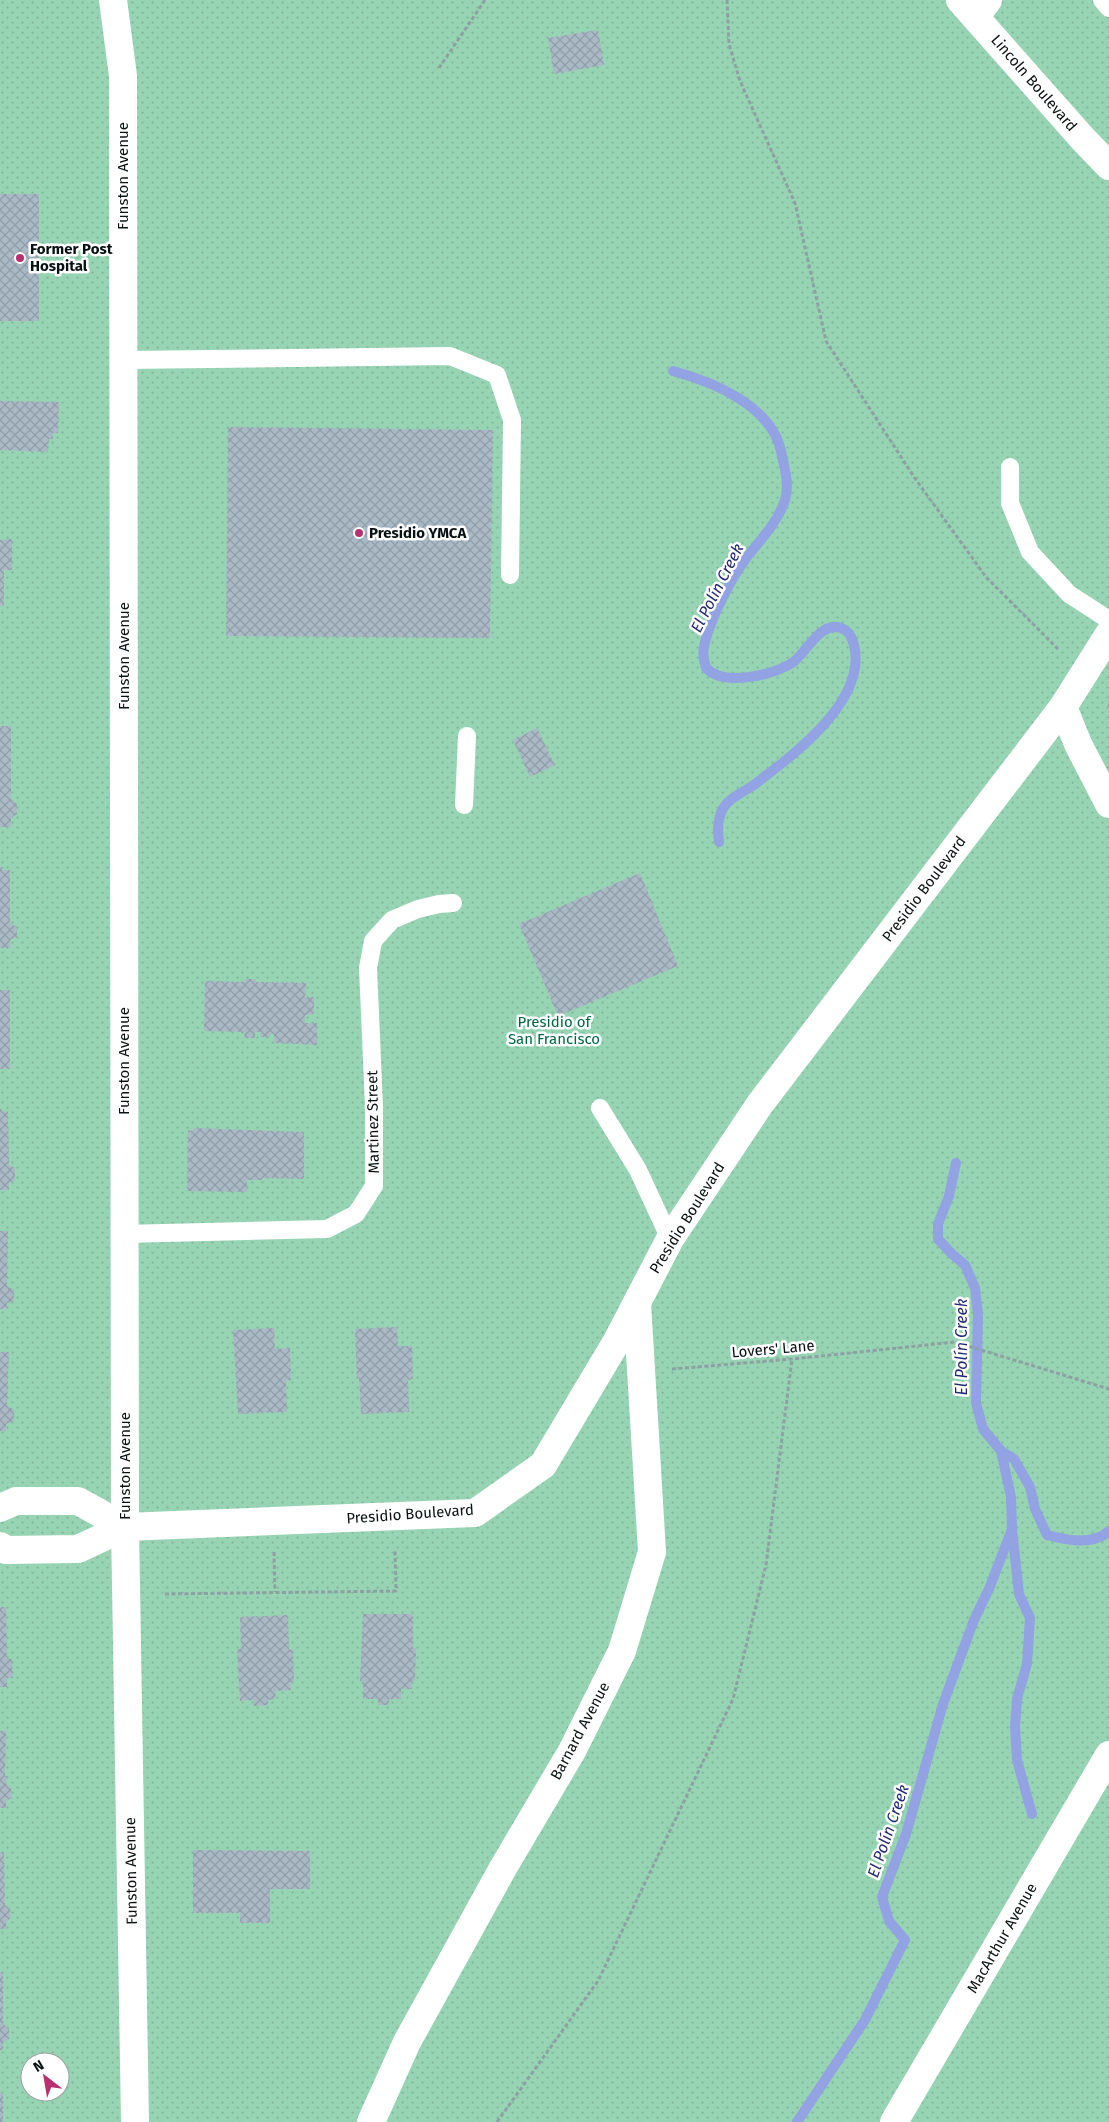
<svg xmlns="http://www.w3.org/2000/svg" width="1109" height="2122" font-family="'Fira Sans',sans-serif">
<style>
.park{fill:url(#park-dots);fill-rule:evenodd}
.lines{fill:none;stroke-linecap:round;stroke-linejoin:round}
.stream{stroke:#92a2e3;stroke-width:10}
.building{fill:url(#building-cross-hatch)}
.path{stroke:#8ea0a4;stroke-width:3;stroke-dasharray:4 2.5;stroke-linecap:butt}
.lane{stroke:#fff;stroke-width:18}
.street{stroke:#fff;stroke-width:28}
.secondary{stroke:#fff;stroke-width:28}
.poi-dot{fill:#b8306f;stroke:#fff;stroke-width:2}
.labels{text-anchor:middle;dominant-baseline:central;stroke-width:5;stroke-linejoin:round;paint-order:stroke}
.street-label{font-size:15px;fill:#091113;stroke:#fff}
.poi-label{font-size:15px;font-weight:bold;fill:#091113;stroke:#fff;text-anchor:start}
.park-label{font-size:15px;fill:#006743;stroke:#fff}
.water-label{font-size:16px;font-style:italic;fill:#232a75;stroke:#fff}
</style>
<defs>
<pattern id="park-dots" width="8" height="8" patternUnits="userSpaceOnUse" patternTransform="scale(1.25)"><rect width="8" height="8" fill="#97d4b4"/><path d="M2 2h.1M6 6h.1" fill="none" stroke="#81b59a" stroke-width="1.8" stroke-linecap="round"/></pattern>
<pattern id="building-cross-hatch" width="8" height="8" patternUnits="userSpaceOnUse" patternTransform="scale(1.25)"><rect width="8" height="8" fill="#aab9c6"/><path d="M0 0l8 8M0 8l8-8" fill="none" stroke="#919ea9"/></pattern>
</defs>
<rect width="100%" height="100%" fill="#d0e6ec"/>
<!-- park -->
<path class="park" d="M0,0H1109V2122H0ZM30,2062H60V2092H30Z"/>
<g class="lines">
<!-- stream -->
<g class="stream">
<path d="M673,371C714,382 771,406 781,451C784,467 790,484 785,500C778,522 761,539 747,557C732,577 711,617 705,642C702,651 703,659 706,668C724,687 772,675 792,663C807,653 822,616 845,630C851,634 854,643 855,650C863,704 793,755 755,784C747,790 735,795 727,803C717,814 717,829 719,842"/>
<path d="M956,1163L949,1196L938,1224V1239L952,1254L965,1265L975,1288L978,1315L976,1403L983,1429L1001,1451L1014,1459L1030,1487L1035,1509L1047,1535C1066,1540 1093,1546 1109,1531"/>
<polyline points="1001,1451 1011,1497 1012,1529 1019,1594 1030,1618 1027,1664 1017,1699 1015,1727 1017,1760 1032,1814"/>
<polyline points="797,2122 865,2020 905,1940 889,1921 882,1897 906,1834 943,1704 974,1620 989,1589 1012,1529"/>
</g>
</g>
<!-- building -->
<g class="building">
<polygon points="598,30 604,65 554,74 548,38"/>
<rect x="0" y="194" width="39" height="127"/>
<polygon points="0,401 59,402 58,433 53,433 53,439 49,439 48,452 0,450"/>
<polygon points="228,427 493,430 490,638 226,636"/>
<polygon points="12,539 12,570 4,570 4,606 0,606 0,540"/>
<polygon points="0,726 11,726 11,799 17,804 17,814 11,818 11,827 0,827"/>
<polygon points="537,728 555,765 530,777 513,740"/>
<polygon points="0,867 3,867 2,870 10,870 10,923 17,927 17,937 10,940 10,948 0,948"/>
<polygon points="640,873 678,966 558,1016 519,924"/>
<polygon points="245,979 256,979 256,982 306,983 305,997 314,997 314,1014 305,1015 305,1023 317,1023 317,1045 274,1043 274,1034 270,1034 270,1037 260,1037 261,1032 255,1032 255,1038 244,1038 245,1032 204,1031 205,981 245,982"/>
<rect x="0" y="990" width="10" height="79"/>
<polygon points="0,1109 2,1109 2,1112 8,1111 9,1165 15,1168 15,1180 9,1183 9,1190 0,1190"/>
<polygon points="193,1128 304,1132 304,1179 262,1178 262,1180 247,1180 247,1192 187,1191 188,1130 193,1131"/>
<polygon points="0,1231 8,1231 7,1286 14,1290 14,1301 7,1303 7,1309 0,1309"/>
<polygon points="397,1327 398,1346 412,1346 413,1379 408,1380 409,1412 361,1414 359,1378 357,1379 355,1329"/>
<polygon points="274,1328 275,1349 290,1348 291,1380 286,1381 287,1412 238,1414 233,1330"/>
<polygon points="0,1352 9,1352 7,1405 14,1410 14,1421 6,1424 6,1431 0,1431"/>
<polygon points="0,1607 6,1607 7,1659 12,1659 13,1678 7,1678 7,1687 0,1687"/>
<polygon points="363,1614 413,1614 413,1648 416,1648 415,1681 412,1681 412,1689 401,1689 401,1699 389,1699 389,1705 378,1705 378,1699 363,1699 363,1681 360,1681"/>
<polygon points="288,1615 289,1650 293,1649 294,1682 290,1682 291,1690 275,1691 276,1699 268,1700 268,1705 254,1706 254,1700 240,1701 237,1649 241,1649 240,1617"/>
<polygon points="0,1731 6,1731 5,1776 7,1776 6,1783 11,1788 12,1798 6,1801 6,1808 0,1808"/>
<polygon points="193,1850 310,1851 310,1889 270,1889 270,1923 240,1923 240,1913 193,1913"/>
<polygon points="0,1852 4,1852 5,1905 10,1909 11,1918 6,1922 6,1929 0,1929"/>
<polygon points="0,1972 3,1972 3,2024 9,2029 9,2039 3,2042 3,2050 0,2050"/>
<rect x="0" y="2093" width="3" height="29"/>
</g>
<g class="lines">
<!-- path -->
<g class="path">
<polyline points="727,0 729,44 740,81 795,203 826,341 914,477 986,577 1058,649"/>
<polyline points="439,68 485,0"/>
<polyline points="1108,705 1109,705"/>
<polyline points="672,1369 792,1359 955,1342 1109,1389"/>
<polyline points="274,1552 275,1592"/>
<polyline points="165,1594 396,1591 395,1550"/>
<polyline points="497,2122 598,1981 733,1699 766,1565 792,1359"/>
</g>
<!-- lane -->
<g class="lane">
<polyline points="1102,0 1109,8"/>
<polyline points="124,360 450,356 497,375 512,420 510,575"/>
<polyline points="1010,467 1010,503 1030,552 1069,594 1109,620"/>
<polyline points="464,805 467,736"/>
<polyline points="600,1108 638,1170 670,1239"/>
<polyline points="124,1234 327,1229 356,1214 374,1186 374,1106 368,968 373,941 392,920 418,909 439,904 453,903"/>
</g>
<!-- street -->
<g class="street">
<polyline points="113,0 123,76 125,1527 135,2122"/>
<polyline points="976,16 988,0"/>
<polyline points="1063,707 1078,744 1109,804"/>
<polyline points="0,1508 16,1501 78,1501 125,1527"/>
<polyline points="0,1546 6,1550 78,1549 125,1527 475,1513 543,1465 617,1341 670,1239 760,1104 1063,707 1109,634"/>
<polyline points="371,2122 407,2042 503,1868 572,1751 622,1651 652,1552 637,1303"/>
<polyline points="894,2122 1109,1755"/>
</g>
<!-- secondary -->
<polyline class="secondary" points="960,0 1083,139 1109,166"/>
</g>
<!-- markers -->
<g class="poi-dot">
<circle cx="20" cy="258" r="5"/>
<circle cx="359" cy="533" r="5"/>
</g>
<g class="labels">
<!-- street labels -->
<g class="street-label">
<text transform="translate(1034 83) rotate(49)">Lincoln Boulevard</text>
<text transform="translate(123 176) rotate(-90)">Funston Avenue</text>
<text transform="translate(124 656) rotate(-90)">Funston Avenue</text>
<text transform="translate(924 889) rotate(-53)">Presidio Boulevard</text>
<text transform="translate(124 1061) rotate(-90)">Funston Avenue</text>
<text transform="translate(373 1122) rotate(-91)">Martinez Street</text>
<text transform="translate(687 1218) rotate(-58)">Presidio Boulevard</text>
<text transform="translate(773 1349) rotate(-5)">Lovers' Lane</text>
<text transform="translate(125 1466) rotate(-90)">Funston Avenue</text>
<text transform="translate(410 1514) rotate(-4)">Presidio Boulevard</text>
<text transform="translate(580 1731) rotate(-62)">Barnard Avenue</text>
<text transform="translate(131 1871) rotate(-91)">Funston Avenue</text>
<text transform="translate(1002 1938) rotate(-60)">MacArthur Avenue</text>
</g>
<!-- poi labels -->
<g class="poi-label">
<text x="30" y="249">Former Post<tspan x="30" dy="17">Hospital</tspan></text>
<text x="369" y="533">Presidio YMCA</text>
</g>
<!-- park labels -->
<g class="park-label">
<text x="554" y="1022">Presidio of<tspan x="554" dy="17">San Francisco</tspan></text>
</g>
<!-- water labels -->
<g class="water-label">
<text transform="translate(717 588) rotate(-63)">El Polín Creek</text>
<text transform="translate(961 1347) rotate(-90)">El Polín Creek</text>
<text transform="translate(888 1831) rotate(-71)">El Polín Creek</text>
</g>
</g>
<!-- north arrow -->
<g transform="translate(45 2077) rotate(329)"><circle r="24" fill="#ffffff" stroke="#9da0a1"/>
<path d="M0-4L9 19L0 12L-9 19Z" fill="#b8306f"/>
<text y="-8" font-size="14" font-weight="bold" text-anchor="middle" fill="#091113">N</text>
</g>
</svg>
